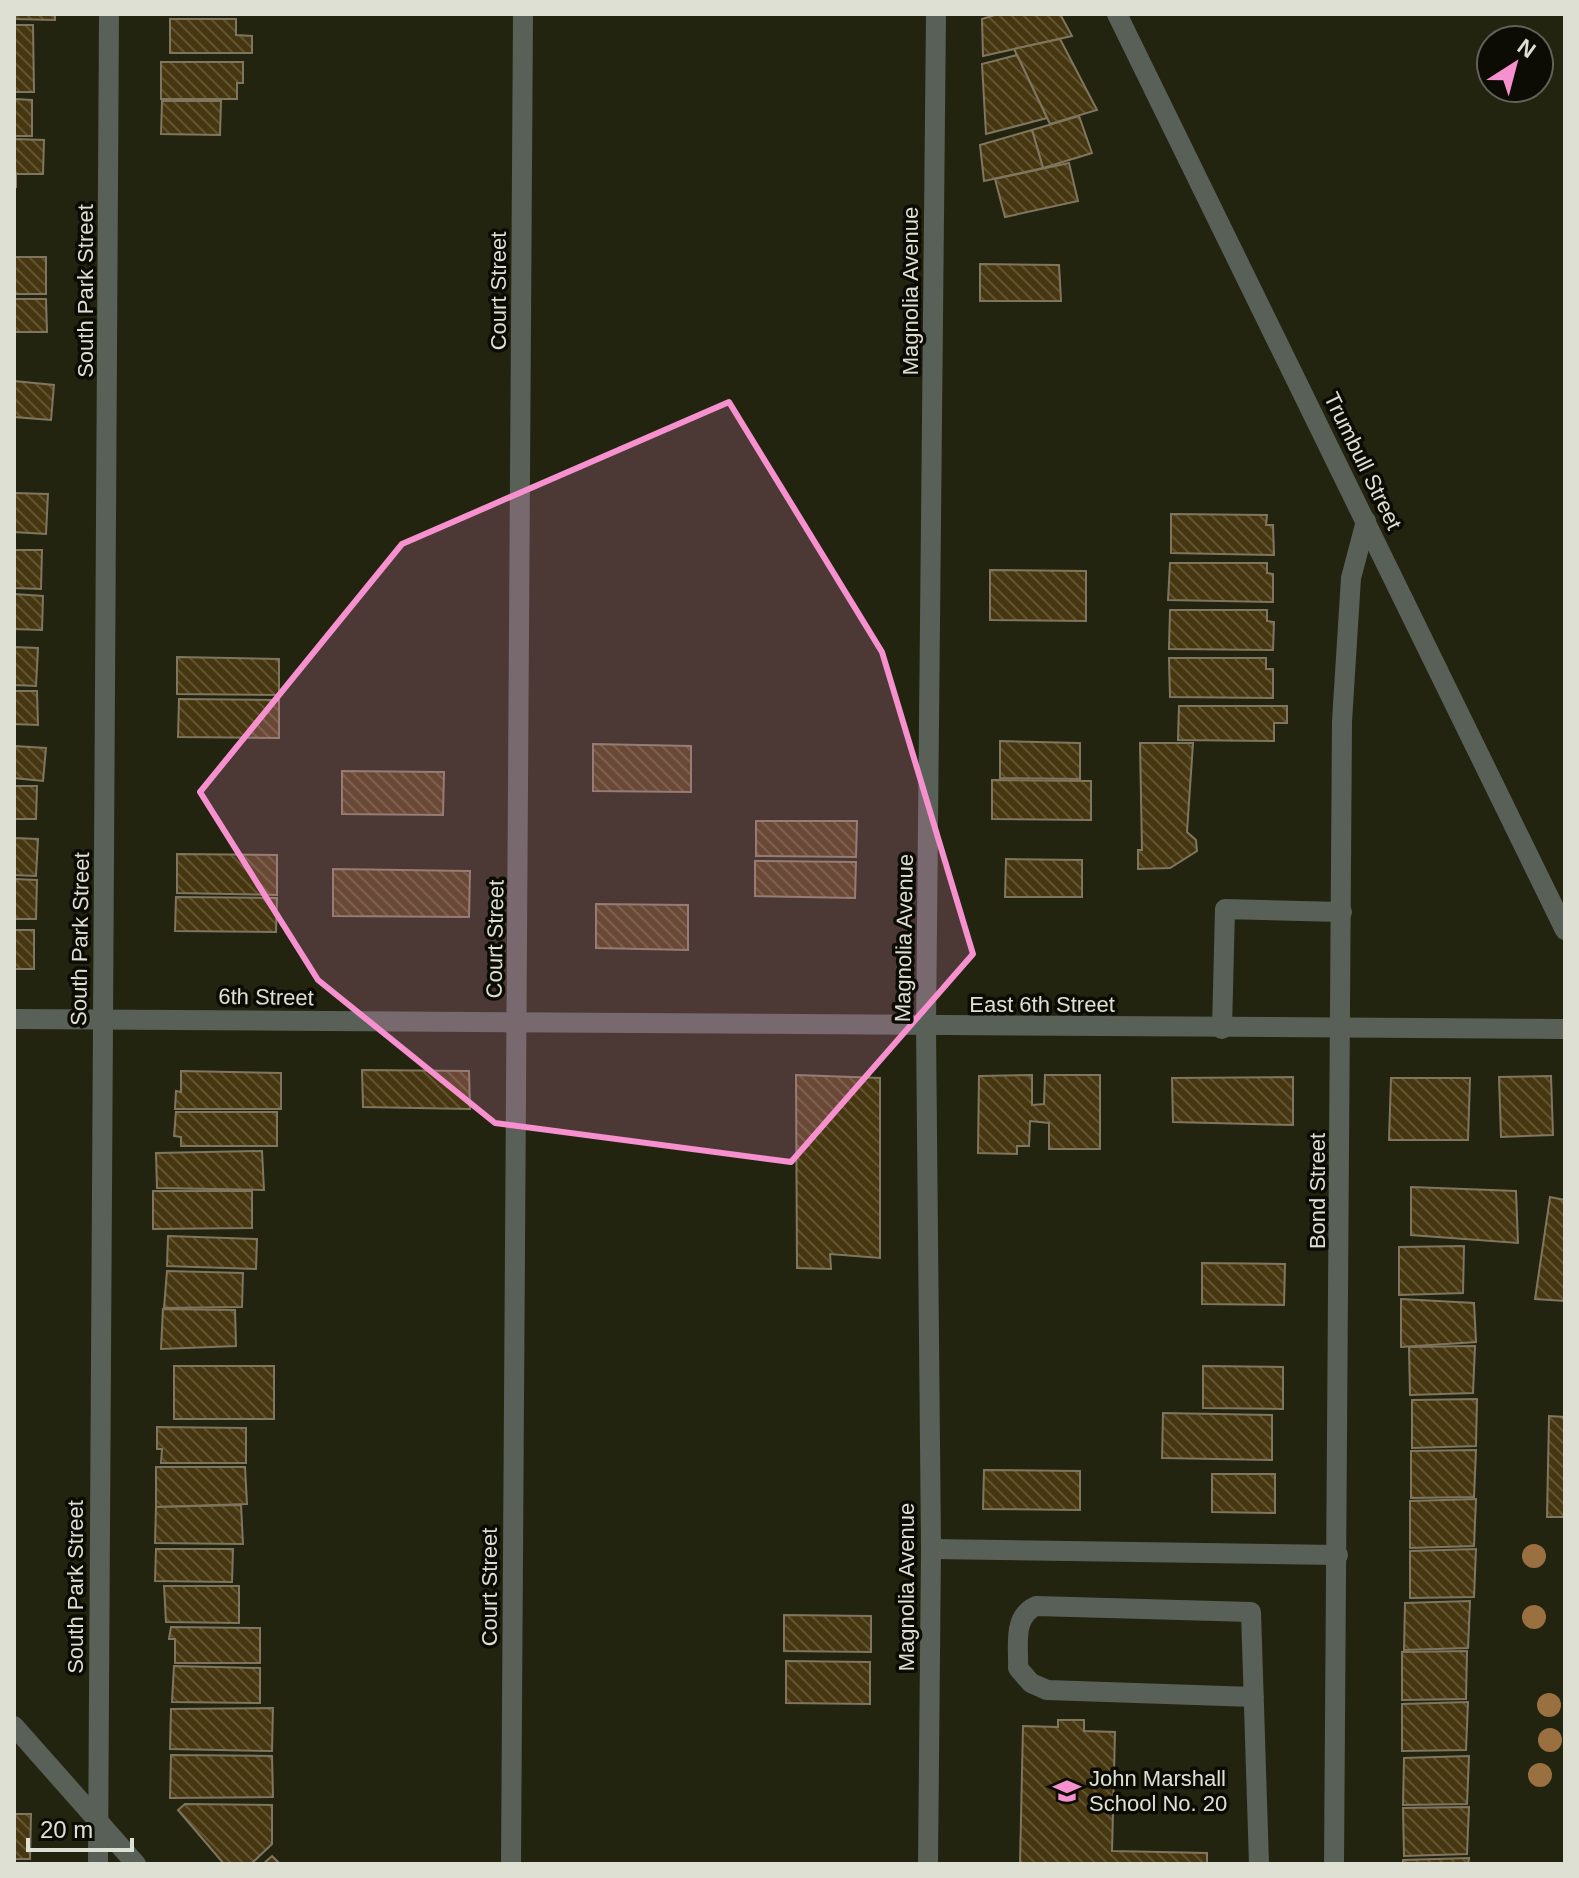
<svg xmlns="http://www.w3.org/2000/svg" width="1579" height="1878" font-family="Arial,sans-serif">
<style>
.building{fill:url(#building-back-hatch);stroke:#80765f;stroke-width:2}
.lines{fill:none;stroke-linecap:round;stroke-linejoin:round}
.minor{stroke:#596057;stroke-width:20}
.tree{fill:#9a7040}
.marked{fill:#f790ce;fill-opacity:0.2;stroke:#f790ce;stroke-width:6;stroke-linejoin:round}
.labels{text-anchor:middle;dominant-baseline:central;stroke-width:7;stroke-linejoin:round;paint-order:stroke}
.street-label{font-size:22px;fill:#dee0d3;stroke:#0c0c05}
.poi-label{font-size:22px;fill:#dee0d3;stroke:#0c0c05;text-anchor:start}
</style>
<defs>
<pattern id="building-back-hatch" width="6" height="6" patternUnits="userSpaceOnUse" patternTransform="scale(2)"><rect width="6" height="6" fill="#473710"/><path d="M-1 5l2 2M0 0l6 6M5-1l2 2" fill="none" stroke="#615432"/></pattern>
</defs>
<rect width="100%" height="100%" fill="#22240f"/>
<!-- building -->
<g class="building">
<polygon points="14,14 55,14 55,20 14,19"/>
<polygon points="184,14 282,14 282,15"/>
<polygon points="998,14 1060,14 1072,36 983,56 982,19"/>
<polygon points="170,19 236,19 236,35 252,36 252,53 170,53"/>
<polygon points="14,25 33,25 34,92 14,92"/>
<polygon points="1060,39 1097,110 1050,124 1014,49"/>
<polygon points="1017,55 1047,118 986,134 982,64"/>
<polygon points="161,62 243,62 243,83 237,83 237,99 161,99"/>
<polygon points="14,99 32,100 32,136 14,136"/>
<polygon points="162,101 221,101 220,135 161,134"/>
<polygon points="1079,116 1092,153 1043,168 1032,130"/>
<polygon points="1032,130 1043,168 984,181 980,145"/>
<polygon points="14,139 44,140 43,174 16,174 16,188"/>
<polygon points="1069,163 1078,201 1005,217 995,179"/>
<rect x="14" y="257" width="32" height="37"/>
<polygon points="980,264 1059,265 1061,301 980,301"/>
<polygon points="14,299 46,299 47,332 14,332"/>
<polygon points="14,381 54,385 51,420 14,417"/>
<polygon points="14,493 48,494 46,534 14,532"/>
<polygon points="1171,514 1267,515 1266,525 1273,525 1274,555 1171,553"/>
<polygon points="14,550 42,550 41,589 14,588"/>
<polygon points="1170,563 1267,563 1267,573 1273,574 1273,602 1168,600"/>
<polygon points="990,570 1086,571 1086,621 990,620"/>
<polygon points="14,594 43,596 42,630 14,629"/>
<polygon points="1170,610 1267,610 1267,621 1274,622 1273,650 1169,649"/>
<polygon points="14,647 38,648 36,686 14,685"/>
<polygon points="177,657 279,659 279,695 177,694"/>
<polygon points="1169,658 1266,658 1266,669 1273,669 1273,698 1170,697"/>
<polygon points="14,691 37,691 38,725 14,724"/>
<polygon points="179,699 279,700 279,738 178,737"/>
<polygon points="1179,706 1287,706 1287,723 1274,723 1274,741 1178,740"/>
<polygon points="1000,741 1080,743 1080,779 1000,778"/>
<polygon points="1140,743 1193,743 1187,832 1196,840 1197,851 1170,868 1138,869 1138,850 1142,850"/>
<polygon points="593,744 691,746 691,792 593,791"/>
<polygon points="14,746 46,748 43,781 14,778"/>
<polygon points="342,771 444,772 443,815 342,814"/>
<polygon points="992,780 1091,781 1091,820 992,819"/>
<polygon points="14,786 37,786 36,819 14,819"/>
<polygon points="756,821 857,821 856,857 756,856"/>
<polygon points="14,838 38,839 36,876 14,875"/>
<polygon points="177,854 277,855 277,895 177,893"/>
<polygon points="1006,859 1082,860 1082,897 1005,897"/>
<polygon points="755,861 856,862 855,898 755,896"/>
<polygon points="333,869 470,871 469,917 333,916"/>
<polygon points="14,879 37,880 36,919 14,919"/>
<polygon points="176,897 277,898 276,932 175,931"/>
<polygon points="596,904 688,905 688,950 596,948"/>
<rect x="14" y="930" width="20" height="39"/>
<polygon points="362,1070 469,1071 470,1109 363,1107"/>
<polygon points="181,1071 281,1073 281,1109 175,1109 176,1091 181,1092"/>
<polygon points="796,1075 880,1078 880,1258 830,1254 831,1269 797,1268"/>
<polygon points="1032,1075 1032,1105 1044,1104 1045,1075 1100,1075 1100,1149 1049,1149 1049,1123 1030,1121 1029,1146 1017,1146 1017,1154 978,1153 979,1076"/>
<polygon points="1551,1076 1553,1135 1501,1137 1499,1077"/>
<polygon points="1293,1077 1293,1125 1173,1122 1172,1078"/>
<polygon points="1391,1078 1470,1078 1468,1140 1389,1140"/>
<polygon points="176,1112 277,1112 277,1146 181,1146 181,1137 174,1136"/>
<polygon points="262,1151 264,1190 157,1188 156,1153"/>
<polygon points="1411,1187 1516,1191 1518,1243 1411,1235"/>
<polygon points="153,1191 252,1191 252,1228 153,1229"/>
<polygon points="1550,1197 1565,1200 1565,1301 1535,1299"/>
<polygon points="168,1236 257,1239 256,1269 167,1266"/>
<polygon points="1464,1246 1463,1293 1399,1295 1399,1247"/>
<polygon points="1202,1263 1285,1264 1284,1305 1202,1304"/>
<polygon points="167,1271 243,1273 242,1307 164,1308"/>
<polygon points="1401,1299 1474,1303 1476,1342 1401,1347"/>
<polygon points="163,1309 235,1310 236,1346 161,1349"/>
<polygon points="1475,1346 1473,1393 1410,1395 1409,1347"/>
<rect x="174" y="1366" width="100" height="53"/>
<polygon points="1203,1366 1283,1367 1283,1409 1203,1408"/>
<polygon points="1477,1399 1476,1446 1412,1448 1412,1400"/>
<polygon points="1163,1413 1272,1415 1272,1460 1162,1458"/>
<polygon points="1549,1416 1565,1417 1565,1517 1547,1517"/>
<polygon points="157,1427 246,1428 246,1463 161,1463 162,1449 157,1449"/>
<polygon points="1476,1450 1474,1497 1411,1498 1411,1451"/>
<polygon points="156,1467 245,1467 247,1504 156,1507"/>
<polygon points="984,1470 1080,1471 1080,1510 983,1509"/>
<polygon points="1212,1474 1275,1474 1275,1513 1212,1512"/>
<polygon points="1476,1499 1474,1546 1410,1548 1410,1501"/>
<polygon points="241,1505 243,1544 155,1543 156,1507"/>
<polygon points="156,1549 233,1549 232,1582 155,1581"/>
<polygon points="1476,1549 1474,1597 1410,1598 1410,1551"/>
<polygon points="164,1586 239,1586 239,1623 166,1622"/>
<polygon points="1470,1601 1468,1648 1404,1650 1405,1603"/>
<polygon points="784,1615 871,1616 871,1652 784,1651"/>
<polygon points="171,1627 260,1628 260,1663 175,1663 175,1639 169,1639"/>
<polygon points="1467,1651 1466,1699 1402,1700 1402,1652"/>
<polygon points="786,1661 870,1662 870,1704 786,1703"/>
<polygon points="174,1666 260,1668 260,1703 172,1702"/>
<polygon points="1468,1702 1466,1750 1402,1751 1402,1704"/>
<polygon points="273,1708 272,1751 170,1749 171,1709"/>
<polygon points="1058,1720 1084,1720 1084,1731 1115,1732 1112,1851 1207,1853 1207,1864 1020,1864 1023,1726 1058,1727"/>
<polygon points="171,1755 272,1756 273,1797 170,1798"/>
<polygon points="1469,1756 1467,1804 1403,1805 1404,1758"/>
<polygon points="185,1804 272,1805 272,1844 251,1864 224,1864 178,1810"/>
<polygon points="1469,1807 1467,1854 1404,1856 1403,1808"/>
<polygon points="14,1814 31,1814 30,1859 14,1859"/>
<polygon points="272,1856 280,1864 263,1864"/>
<polygon points="1469,1858 1468,1864 1403,1864 1403,1860"/>
</g>
<g class="lines">
<!-- minor -->
<g class="minor">
<polyline points="1117,14 1565,930"/>
<polyline points="14,1019 1565,1029"/>
<polyline points="1222,1029 1225,909 1342,912"/>
<polyline points="931,1549 1338,1555"/>
<path d="M1254,1697L1047,1690L1031,1683L1018,1668C1019,1646 1012,1617 1036,1606L1251,1612L1259,1864"/>
<polyline points="14,1726 136,1864"/>
<polyline points="98,1864 109,14"/>
<polyline points="511,1864 523,14"/>
<polyline points="928,1864 931,1549 926,1027 936,14"/>
<polyline points="1334,1864 1342,721 1351,578 1366,521"/>
</g>
</g>
<!-- trees -->
<g class="tree">
<circle cx="1534" cy="1556" r="12"/>
<circle cx="1534" cy="1617" r="12"/>
<circle cx="1549" cy="1705" r="12"/>
<circle cx="1550" cy="1740" r="12"/>
<circle cx="1540" cy="1775" r="12"/>
</g>
<!-- marked area -->
<path class="marked" d="M729,402L882,652L973,954L791,1162L495,1123L318,980L200,792L402,544Z"/>
<!-- icons -->
<defs>
<g id="school-bare" transform="scale(2.16)"><path d="M0-5L7-2L0 1L-7-2ZM-4 1L0 2.5L4 1V4Q0 6-4 4Z" fill="#f790ce" stroke="#0c0c05" stroke-width="2.5" paint-order="stroke"/></g>
</defs>
<g fill-rule="evenodd">
<use href="#school-bare" x="1067" y="1791"/>
</g>
<g class="labels">
<!-- street labels -->
<g class="street-label">
<text transform="translate(85 291) rotate(-90)">South Park Street</text>
<text transform="translate(498 291) rotate(-90)">Court Street</text>
<text transform="translate(910 291) rotate(-90)">Magnolia Avenue</text>
<text transform="translate(1363 461) rotate(64)">Trumbull Street</text>
<text transform="translate(904 938) rotate(-89)">Magnolia Avenue</text>
<text transform="translate(80 939) rotate(-89)">South Park Street</text>
<text transform="translate(495 939) rotate(-89)">Court Street</text>
<text transform="translate(266 997) rotate(1)">6th Street</text>
<text x="1042" y="1004">East 6th Street</text>
<text transform="translate(1317 1191) rotate(-90)">Bond Street</text>
<text transform="translate(75 1587) rotate(-90)">South Park Street</text>
<text transform="translate(489 1587) rotate(-90)">Court Street</text>
<text transform="translate(906 1587) rotate(-90)">Magnolia Avenue</text>
</g>
<!-- poi labels -->
<g class="poi-label">
<text x="1089" y="1778">John Marshall<tspan x="1089" dy="25">School No. 20</tspan></text>
</g>
</g>
<!-- border -->
<rect width="1579" height="1878" fill="none" stroke="#dee0d3" stroke-width="32"/>
<!-- north arrow -->
<g transform="translate(1515 64) rotate(36)"><circle r="38" fill="#0c0c05" stroke="#606157" stroke-width="2"/>
<path d="M0-6L14 30L0 20L-14 30Z" fill="#f790ce"/>
<text y="-12" font-size="22" font-weight="bold" text-anchor="middle" fill="#dee0d3">N</text>
</g>
<!-- scale -->
<path d="M28 1838v12h104v-12" fill="none" stroke="#dee0d3" stroke-width="4"/>
<text x="40" y="1838" font-size="24" fill="#dee0d3" stroke="#0c0c05" stroke-width="6" paint-order="stroke">20 m</text>
</svg>
